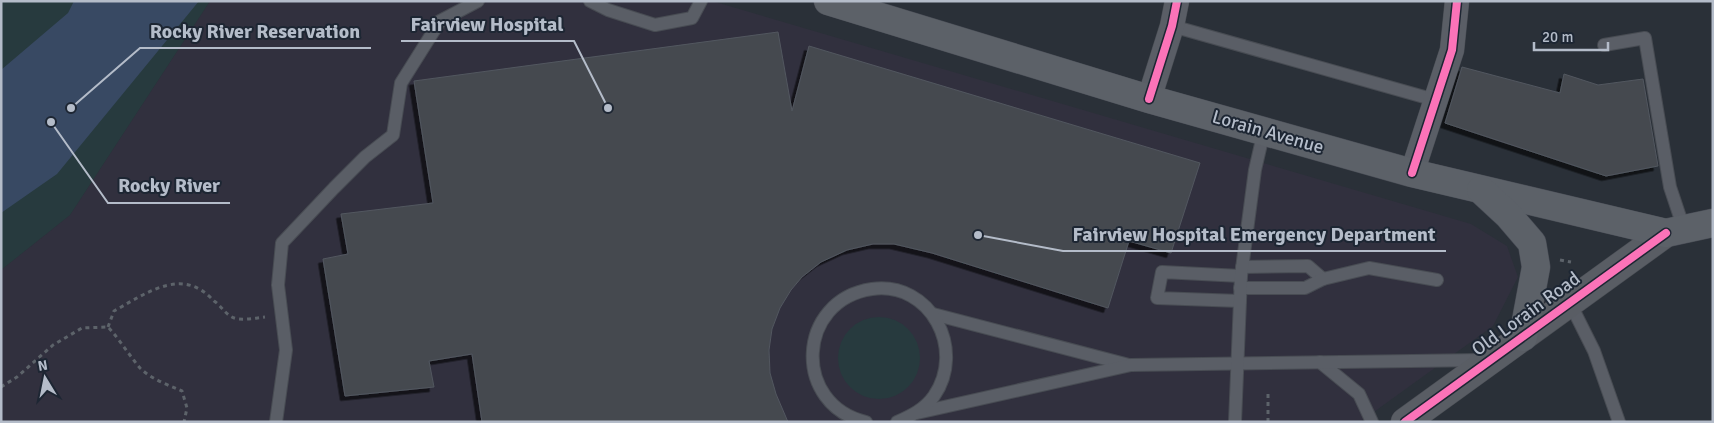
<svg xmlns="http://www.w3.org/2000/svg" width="1714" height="423" font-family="Signika,sans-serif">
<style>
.medical{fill:#31303e}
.green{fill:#273a3e}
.water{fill:#384963}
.building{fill:#444950;stroke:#52575f;filter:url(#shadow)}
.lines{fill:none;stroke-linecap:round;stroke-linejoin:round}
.lane-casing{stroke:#484c53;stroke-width:14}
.street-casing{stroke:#484c53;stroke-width:25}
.secondary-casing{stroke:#484c53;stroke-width:29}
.primary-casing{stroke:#484c55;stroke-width:29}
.path{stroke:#5d636a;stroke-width:3;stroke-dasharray:4 4;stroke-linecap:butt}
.lane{stroke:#5a5e66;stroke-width:12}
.street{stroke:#5a5e66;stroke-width:24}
.secondary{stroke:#595d64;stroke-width:28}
.primary{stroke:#5c6168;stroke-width:28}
.cycleway-casing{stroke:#1d2633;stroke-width:11}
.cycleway{stroke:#fb73b8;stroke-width:8}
.labels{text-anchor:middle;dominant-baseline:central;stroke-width:4;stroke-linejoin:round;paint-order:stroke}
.street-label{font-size:19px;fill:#b4bcc9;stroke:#1d2633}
.leader{fill:none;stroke:#b4bcc9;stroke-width:2}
.callout-dot{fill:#b4bcc9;stroke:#1d2633;stroke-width:2}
.callout-label{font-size:20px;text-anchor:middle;font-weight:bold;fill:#b4bcc9;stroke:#1d2633;stroke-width:4;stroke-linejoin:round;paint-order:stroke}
</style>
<defs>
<filter id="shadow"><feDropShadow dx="-4.5" dy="4.5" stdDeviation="0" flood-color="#0009"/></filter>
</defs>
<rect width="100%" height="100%" fill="#2a3038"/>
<!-- medical -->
<polygon class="medical" points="210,1 712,1 1471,224 1507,246 1518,277 1493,326 1360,422 1,422 1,270 70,215"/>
<!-- green -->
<g class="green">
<polygon points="1,1 210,1 70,215 1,270"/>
<circle cx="879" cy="358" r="41"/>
</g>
<!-- water -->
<polygon class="water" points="74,1 199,1 57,174 1,213 1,70 68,13"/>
<!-- building -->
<g class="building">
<polygon points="778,32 792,111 809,46 1200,163 1171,253 1129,241 1108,308 932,253 894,244 873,244 847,250 821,262 802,277 791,290 780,308 772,329 769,350 770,373 776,394 788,422 482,422 472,354 429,361 434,387 345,396 323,259 348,254 341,214 433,203 414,81"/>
<polygon points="1462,67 1560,93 1564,74 1598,85 1643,79 1658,166 1606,176 1445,123"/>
</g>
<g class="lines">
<!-- lane casing -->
<g class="lane-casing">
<g id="lane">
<polyline points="590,1 608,10 655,25 692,18 701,1"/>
<polyline points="1172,26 1435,100"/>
<polyline points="1604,45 1645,38 1670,187 1684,229"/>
<polyline points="1242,267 1308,266 1323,279"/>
<polyline points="1240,288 1305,288 1323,279 1369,268 1437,280"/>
<polyline points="1240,301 1157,298 1162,272 1241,276"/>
<polyline points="1570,303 1594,351 1619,422"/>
<polyline points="933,314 1129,365"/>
<polyline points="1320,362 1359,394 1372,422"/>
<polyline points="917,413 1131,365 1482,360"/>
<polyline points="276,422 286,350 278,285 282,243 334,188 365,157 393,135 401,83 440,21 478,1"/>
<path d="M866,422C792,405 796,300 872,289C931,281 966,350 934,396C925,409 911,416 897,422"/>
<polyline points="1235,422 1241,276 1255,170 1264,131"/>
</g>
</g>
<!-- street casing -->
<g class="street-casing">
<g id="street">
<polyline points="1149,99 1172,26 1177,1"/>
<polyline points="1412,173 1452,50 1457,1"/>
</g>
</g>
<!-- secondary casing -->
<g class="secondary-casing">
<polyline id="secondary" points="1405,422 1666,233"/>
</g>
<!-- primary casing -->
<g class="primary-casing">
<g id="primary">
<polyline points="828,1 1149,99 1412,173 1666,233 1713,223"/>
<polyline points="1481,190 1508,215 1532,243 1536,267 1523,337"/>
</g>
</g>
<!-- path -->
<g class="path">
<polyline points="1560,260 1571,262"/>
<path d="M108,327L114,311C138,298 172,273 199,289C205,292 210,297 214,301C223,307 226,317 238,319C246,320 256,318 265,317"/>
<path d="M1,387L17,377L53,345L82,328L108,327C120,340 129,355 140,368C151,379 168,385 182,391L187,408L184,422"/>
<polyline points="1268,422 1268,394"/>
</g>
<!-- lane -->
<use href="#lane" class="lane"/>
<!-- street -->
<use href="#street" class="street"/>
<!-- secondary -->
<use href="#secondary" class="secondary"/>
<!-- primary -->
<use href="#primary" class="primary"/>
<!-- cycleway casing -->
<g class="cycleway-casing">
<g id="cycleway">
<polyline points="1149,99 1172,26 1177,1"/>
<polyline points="1412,173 1452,50 1457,1"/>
<polyline points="1405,422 1666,233"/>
</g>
</g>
<!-- cycleway -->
<use href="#cycleway" class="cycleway"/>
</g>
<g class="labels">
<!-- street labels -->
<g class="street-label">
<text transform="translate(1268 132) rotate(16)">Lorain Avenue</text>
<text transform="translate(1526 314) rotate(-36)">Old Lorain Road</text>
</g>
</g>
<!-- callouts -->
<path class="leader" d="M608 108L574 41H401M71 108L140 48H371M51 122L108 203H230M978 235L1063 251H1446"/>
<g class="callout-dot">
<circle cx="608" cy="108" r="5"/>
<circle cx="71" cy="108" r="5"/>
<circle cx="51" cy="122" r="5"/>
<circle cx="978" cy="235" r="5"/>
</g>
<g class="callout-label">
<text x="487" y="31">Fairview Hospital</text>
<text x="255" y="38">Rocky River Reservation</text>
<text x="169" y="192">Rocky River</text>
<text x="1254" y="241">Fairview Hospital Emergency Department</text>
</g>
<!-- border -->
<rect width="1714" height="423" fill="none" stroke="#b4bcc9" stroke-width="5"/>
<!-- north arrow -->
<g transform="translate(45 378) rotate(350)" stroke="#1d2633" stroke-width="4" paint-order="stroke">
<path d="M0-4L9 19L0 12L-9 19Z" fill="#b4bcc9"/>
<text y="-8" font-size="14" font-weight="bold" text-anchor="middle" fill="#b4bcc9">N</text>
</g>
<!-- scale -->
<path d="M1534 42v8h74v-8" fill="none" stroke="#b4bcc9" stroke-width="2.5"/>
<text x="1542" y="42" font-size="15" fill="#b4bcc9" stroke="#1d2633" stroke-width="4" paint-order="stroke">20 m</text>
</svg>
